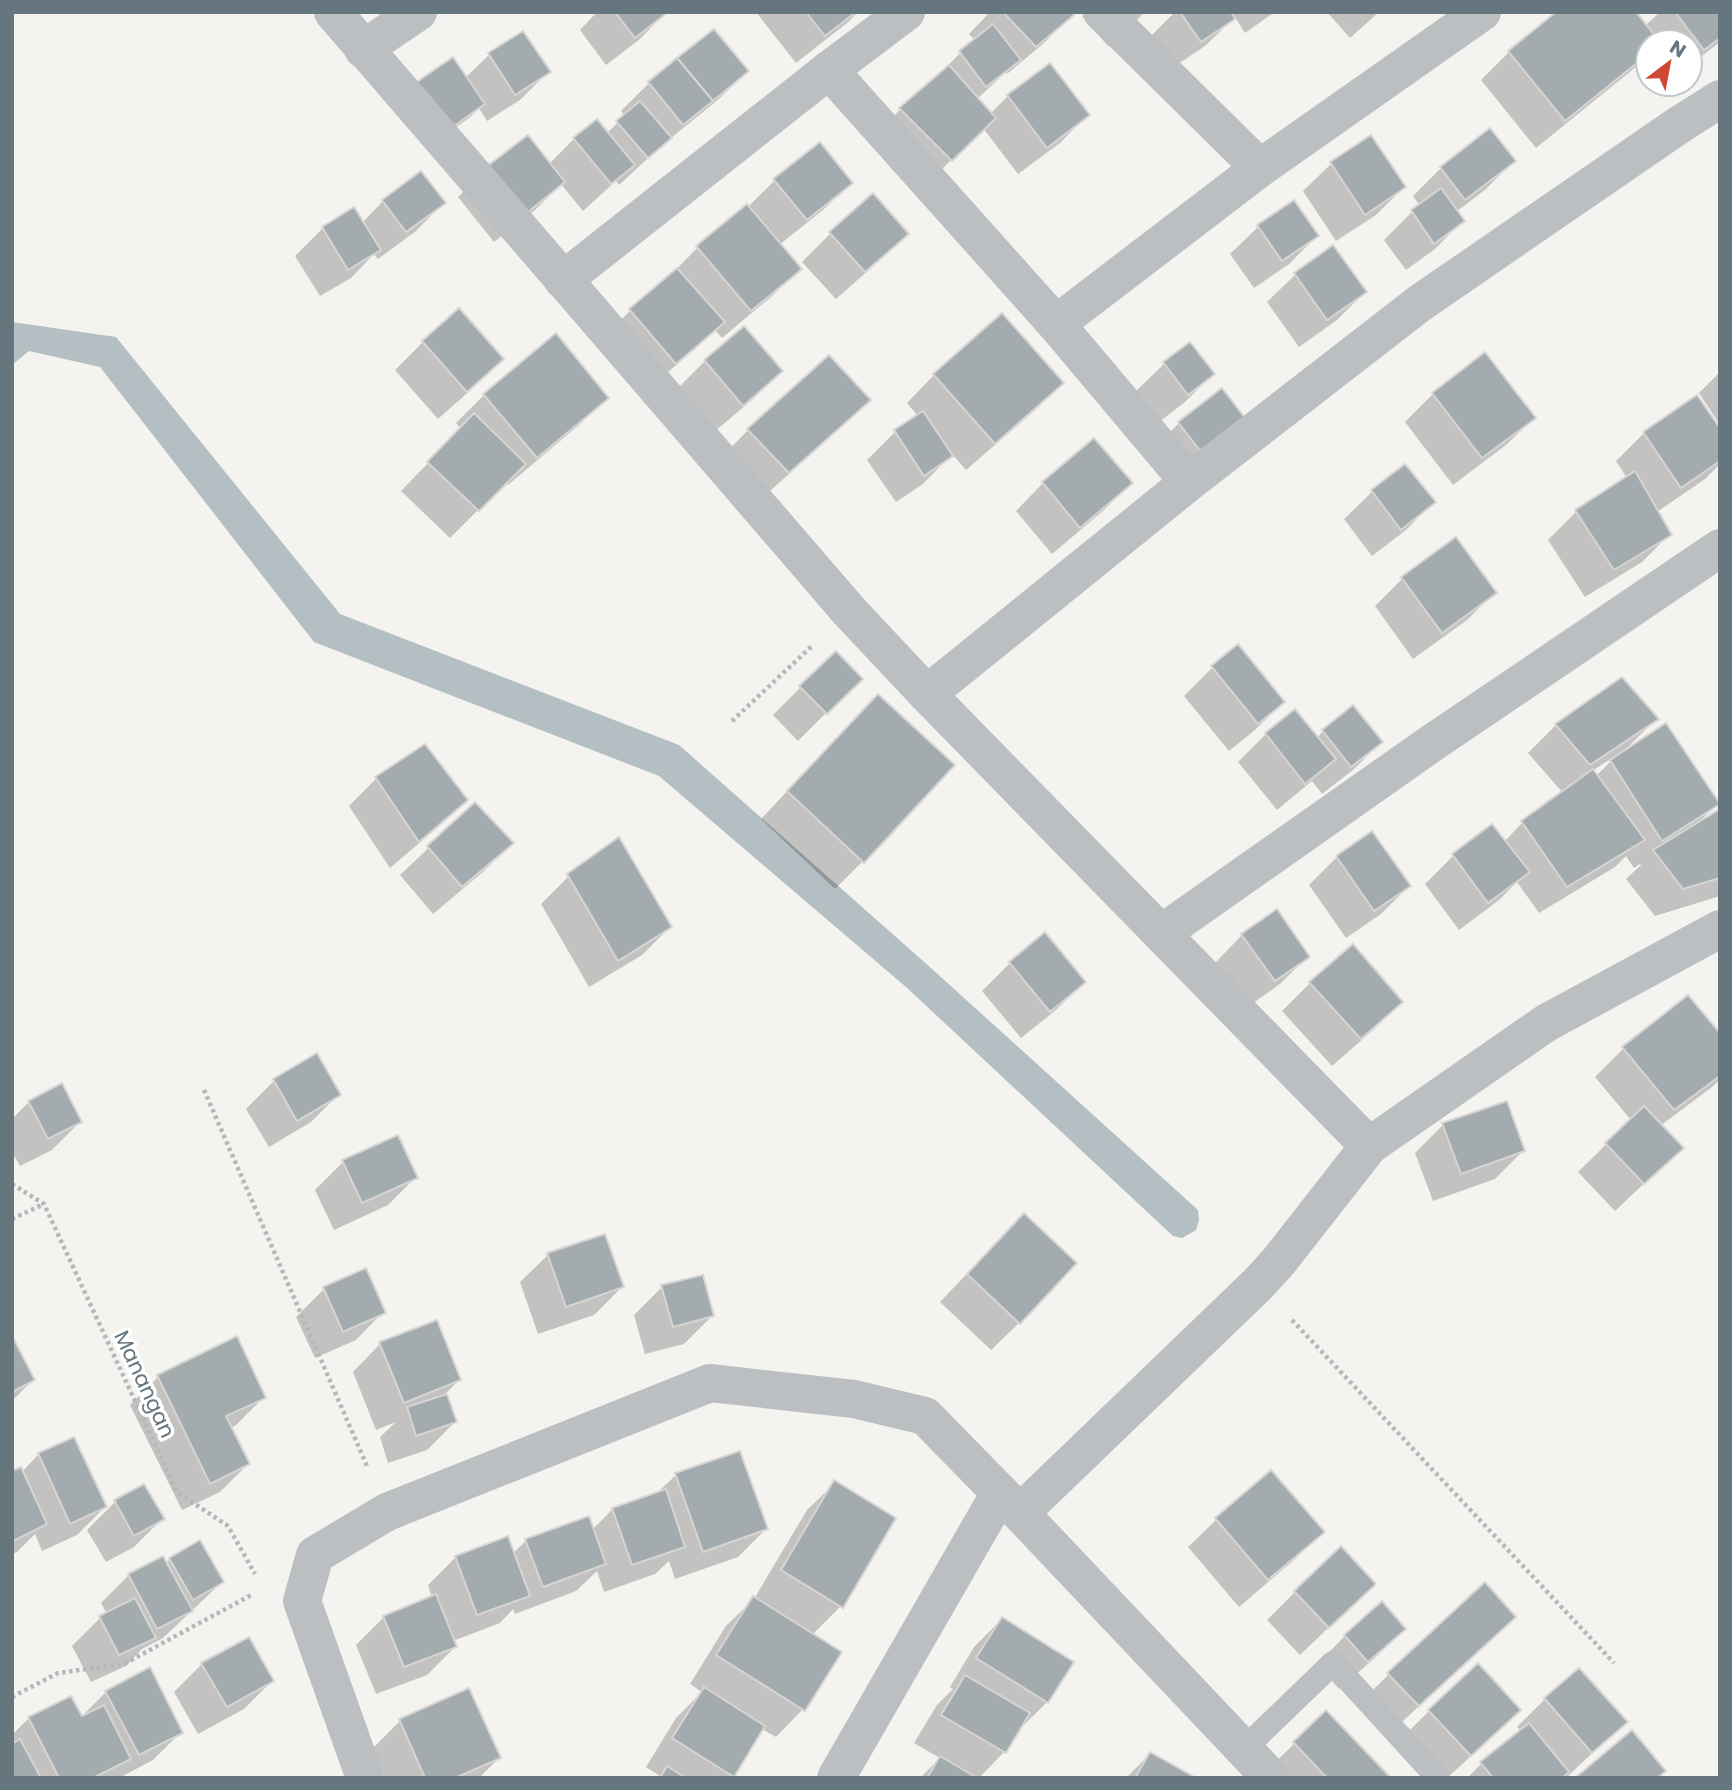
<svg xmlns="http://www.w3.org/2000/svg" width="1732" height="1790" font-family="Poppins,sans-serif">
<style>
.water{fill:#b3bfc2}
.shadow{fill:#0003;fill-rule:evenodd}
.building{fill:#a3abaf;stroke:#d5d5d3;stroke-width:2}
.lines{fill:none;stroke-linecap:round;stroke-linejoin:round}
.path{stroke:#b5b8ba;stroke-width:4.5;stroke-dasharray:3.5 3.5;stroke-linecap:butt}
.service{stroke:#bbbfc2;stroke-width:24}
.minor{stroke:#bbbfc2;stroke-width:38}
.labels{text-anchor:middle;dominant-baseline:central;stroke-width:7;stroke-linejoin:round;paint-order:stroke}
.street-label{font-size:21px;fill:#66767e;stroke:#fff}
</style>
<rect width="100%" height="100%" fill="#f4f3f0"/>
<!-- water -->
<polygon class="water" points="12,322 116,337 340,614 679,745 931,968 1198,1210 1199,1220 1196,1230 1182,1238 1173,1236 906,987 659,776 314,642 100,367 29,351 12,365"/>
<!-- shadow -->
<g class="shadow">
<polygon points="597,12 666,12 640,39 606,65 580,30"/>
<polygon points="756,12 858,12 847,23 796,63"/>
<polygon points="990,12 1069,12 1072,15 1044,43 1007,74 1006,72 977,99 990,114 1008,96 1050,65 1087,115 1060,143 1018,174 983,128 923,188 872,137 900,110 933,81 960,53 975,40 969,34"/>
<polygon points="1086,12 1145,12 1109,47 1082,16"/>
<polygon points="1175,12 1275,12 1245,33 1235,17 1205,46 1172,68 1150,37"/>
<polygon points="1327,12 1379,12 1350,38"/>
<polygon points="1559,12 1645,26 1660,12 1720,12 1720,42 1690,65 1690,42 1648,42 1648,54 1631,71 1536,148 1481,80 1509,52"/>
<polygon points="490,54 548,72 520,100 487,121 479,108 469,118 426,148 465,78"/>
<polygon points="747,71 719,99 660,147 619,185 616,181 583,211 561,184 535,210 494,242 458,197 486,170 549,164 574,139 607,133 625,116 621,111 649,83"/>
<polygon points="1490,130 1513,161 1486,189 1456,212 1462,221 1435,249 1406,270 1384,240 1412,212 1420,206 1413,196 1441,168"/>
<polygon points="1370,138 1404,187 1376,215 1336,241 1303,191 1331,164"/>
<polygon points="820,144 851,183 823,210 779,245 799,269 771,297 722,338 715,330 695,349 647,390 602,338 630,311 670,276 697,248 747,206 747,208 774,181"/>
<polygon points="873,196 907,234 879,261 836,299 802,262 830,234"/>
<polygon points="383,201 443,203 416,231 378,259 374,254 351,278 320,296 295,256 323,228 362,223"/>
<polygon points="1258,227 1317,236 1289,264 1254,288 1230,254"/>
<polygon points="1333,248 1365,292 1337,320 1299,347 1267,302 1295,275"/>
<polygon points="459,311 502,359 474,387 438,419 395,370 423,342"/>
<polygon points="1190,344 1213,374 1185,402 1159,422 1136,391 1164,364"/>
<polygon points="705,361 781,371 753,399 714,432 677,389"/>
<polygon points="1720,372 1720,425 1699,393"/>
<polygon points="934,375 1062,383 1034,411 966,470 952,454 923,484 896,502 867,460 895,432 918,416 907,403"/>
<polygon points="1222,390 1243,418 1172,479 1151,451 1179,423"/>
<polygon points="1433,394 1534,418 1506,445 1453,485 1405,422"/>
<polygon points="484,395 607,397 579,425 508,485 506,482 450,538 401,491 461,429 456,423"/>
<polygon points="1696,397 1720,432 1720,464 1705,479 1657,512 1670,534 1642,562 1585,597 1548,540 1576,512 1627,478 1616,461 1644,433"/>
<polygon points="868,400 840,428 760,500 721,458 748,430"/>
<polygon points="1405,466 1433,502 1406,530 1372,556 1344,519 1372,492"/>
<polygon points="1043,483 1130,483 1103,511 1052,554 1016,511"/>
<polygon points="1403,578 1494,593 1467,620 1413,659 1375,606"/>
<polygon points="1238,647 1283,702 1255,730 1229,751 1184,696 1212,668"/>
<polygon points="860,679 798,741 773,715 801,687"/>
<path d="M1621,679L1656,719L1625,750L1717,804L1699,822L1720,811V896L1655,916L1626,879L1641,865L1640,864L1634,868L1626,856L1615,867L1539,913L1517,882L1499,900L1459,930L1425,884L1453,856L1492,826L1504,842L1522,823L1563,793L1528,753L1556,725ZM1612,758L1613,759L1596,776L1592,771Z"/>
<polygon points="1295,711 1317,738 1323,731 1381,742 1353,770 1322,794 1312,781 1277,810 1238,762 1266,734"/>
<polygon points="850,724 863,861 835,889 761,819"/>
<polygon points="376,779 465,799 438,827 390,868 349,806"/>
<polygon points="475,804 511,843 484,871 433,914 400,875"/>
<polygon points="1372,833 1409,886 1381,914 1346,938 1309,885 1337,857"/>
<polygon points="569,876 670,927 642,955 589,987 541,904"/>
<polygon points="1045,935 1084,982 1056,1010 1021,1038 982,991 1010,963"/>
<polygon points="1242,935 1308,956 1280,984 1246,1008 1215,963"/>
<polygon points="1310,983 1401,1002 1373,1030 1332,1066 1282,1011"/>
<polygon points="1688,998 1720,1036 1720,1079 1712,1087 1660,1126 1653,1175 1615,1211 1578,1172 1631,1120 1595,1077 1623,1049"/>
<polygon points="274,1081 339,1094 311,1122 269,1147 246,1109"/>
<polygon points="29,1102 80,1122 52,1150 20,1166 12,1152 12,1119"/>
<polygon points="1443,1125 1523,1151 1495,1179 1433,1201 1415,1153"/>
<polygon points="343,1162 416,1177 388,1205 334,1230 315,1190"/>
<polygon points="996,1243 1019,1323 991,1350 940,1302"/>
<polygon points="548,1255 622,1287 594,1315 538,1334 520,1282"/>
<polygon points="365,1271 383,1312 356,1340 315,1358 296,1317 324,1289"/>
<polygon points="662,1287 712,1316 684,1344 645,1354 634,1315"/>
<polygon points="12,1340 33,1380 12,1401"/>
<polygon points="380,1344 459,1380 445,1394 455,1422 427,1450 388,1463 380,1437 396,1422 376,1430 353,1372"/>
<polygon points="158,1377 264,1397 236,1425 230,1428 248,1464 220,1492 182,1510 130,1405"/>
<polygon points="39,1454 105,1507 77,1535 42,1551 35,1534 17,1552 12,1554 12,1473 21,1473"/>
<polygon points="1271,1473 1322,1532 1294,1560 1239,1607 1188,1547 1216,1520"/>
<polygon points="676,1475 766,1529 738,1557 675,1579 669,1561 655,1574 604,1592 597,1571 576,1591 515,1614 513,1609 500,1623 453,1641 455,1647 427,1675 376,1694 356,1645 384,1617 432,1598 428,1585 456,1557 512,1554 526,1541 592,1530 613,1509 656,1494"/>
<polygon points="835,1483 841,1606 812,1635 803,1709 776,1737 762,1729 730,1778 658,1778 660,1776 646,1767 676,1718 702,1692 690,1684 726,1626 754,1599 807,1510"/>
<polygon points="115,1502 162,1519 134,1547 106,1562 87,1530"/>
<polygon points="170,1559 222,1582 163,1638 142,1649 126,1666 91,1682 72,1646 100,1618 107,1614 101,1603 129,1575 165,1564"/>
<polygon points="1374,1584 1300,1655 1267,1620 1295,1592"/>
<polygon points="1002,1619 1047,1702 1019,1730 1004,1752 979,1778 920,1778 940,1758 914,1743 937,1705 953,1689 950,1687 974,1647"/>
<polygon points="1404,1629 1376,1657 1339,1689 1317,1664 1345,1636"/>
<polygon points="1486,1644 1390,1733 1361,1702 1389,1674"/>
<polygon points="202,1664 272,1681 244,1709 198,1734 174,1692"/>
<polygon points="106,1692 181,1732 153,1760 119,1778 12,1778 12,1735 29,1718 80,1718"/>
<polygon points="1545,1699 1625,1722 1566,1778 1467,1778 1482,1763 1521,1731 1517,1727"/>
<polygon points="1429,1711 1491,1738 1447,1778 1401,1739"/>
<polygon points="1326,1713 1387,1778 1273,1778 1266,1771"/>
<polygon points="400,1721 499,1758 479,1778 385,1778 372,1749"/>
<polygon points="1150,1754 1193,1778 1126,1778"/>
</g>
<!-- building -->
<g class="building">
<polygon points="615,12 668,12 635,38"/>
<polygon points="806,12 856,12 825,36"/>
<polygon points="1003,12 1072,12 1074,15 1036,47"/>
<polygon points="1180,12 1231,12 1235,19 1201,42"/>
<polygon points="1556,12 1636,12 1660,42 1648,42 1648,54 1565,121 1508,51"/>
<polygon points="1675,12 1720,12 1720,38 1704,50"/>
<polygon points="993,24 1021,60 986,87 959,51"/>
<polygon points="714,29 749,71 713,101 677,58"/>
<polygon points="523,31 551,72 515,95 488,53"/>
<polygon points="453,57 485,104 440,136 408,88"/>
<polygon points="677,58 713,101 683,125 648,82"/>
<polygon points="1050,63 1090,115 1047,148 1007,95"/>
<polygon points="949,65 996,118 952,161 899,108"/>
<polygon points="640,101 672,138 648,158 616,121"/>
<polygon points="597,119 635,165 611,184 573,138"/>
<polygon points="1490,128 1516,161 1465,200 1440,167"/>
<polygon points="528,135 565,182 523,216 485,168"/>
<polygon points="1371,135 1406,187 1365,215 1330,162"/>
<polygon points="820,142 853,183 807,220 773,179"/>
<polygon points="421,171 446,203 406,232 382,200"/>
<polygon points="1441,188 1465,221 1434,244 1411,210"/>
<polygon points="873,193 909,234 865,272 829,232"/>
<polygon points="1294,200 1319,236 1282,261 1257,225"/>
<polygon points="747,204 802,269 751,311 696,246"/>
<polygon points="354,207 381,250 348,270 322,227"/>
<polygon points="1333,245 1367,292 1327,320 1294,273"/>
<polygon points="677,268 725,322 676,364 629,309"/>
<polygon points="459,308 504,359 467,392 422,341"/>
<polygon points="1002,313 1064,383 995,444 933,374"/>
<polygon points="744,326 783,371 743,406 704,360"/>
<polygon points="556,333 609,398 537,458 483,394"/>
<polygon points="1190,342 1215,374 1188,395 1163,362"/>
<polygon points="1485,352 1536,418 1482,458 1432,393"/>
<polygon points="829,355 871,400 789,473 747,429"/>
<polygon points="1222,388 1245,418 1201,452 1178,422"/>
<polygon points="1697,395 1720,428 1720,461 1681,488 1643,432"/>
<polygon points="923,411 953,456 924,476 894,430"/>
<polygon points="474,413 526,464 479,511 427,462"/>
<polygon points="1094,438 1133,483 1080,528 1042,482"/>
<polygon points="1405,464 1436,502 1401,530 1371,490"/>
<polygon points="1635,471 1672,535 1614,570 1575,510"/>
<polygon points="1456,537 1497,593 1442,633 1401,577"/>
<polygon points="1238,644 1285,702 1258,724 1211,666"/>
<polygon points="836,651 863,679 827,714 799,686"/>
<polygon points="1622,677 1659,719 1590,765 1555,724"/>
<polygon points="878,694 955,765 864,863 787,791"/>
<polygon points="1353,705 1383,742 1351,767 1322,730"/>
<polygon points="1295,709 1336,759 1305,784 1265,733"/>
<polygon points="1666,723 1720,804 1662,841 1610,760"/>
<polygon points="425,744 468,800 419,842 375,777"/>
<polygon points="1593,769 1645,840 1567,887 1521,821"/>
<polygon points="475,802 514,843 462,887 427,846"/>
<polygon points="1720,809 1720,878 1683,889 1653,850"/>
<polygon points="1492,824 1530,872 1488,903 1452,854"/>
<polygon points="1372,831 1411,886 1374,911 1336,856"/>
<polygon points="619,837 672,927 618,961 567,874"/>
<polygon points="1277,909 1310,957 1275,981 1241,934"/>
<polygon points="1045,932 1086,982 1050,1012 1009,962"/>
<polygon points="1353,944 1403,1002 1361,1039 1309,982"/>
<polygon points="1688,995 1720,1033 1720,1076 1674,1110 1622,1047"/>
<polygon points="317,1053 341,1095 297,1121 273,1079"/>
<polygon points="62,1083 82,1122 48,1139 28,1101"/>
<polygon points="1507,1101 1525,1151 1461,1174 1442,1123"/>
<polygon points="1644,1106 1684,1148 1644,1184 1605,1143"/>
<polygon points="398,1135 418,1178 362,1203 342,1160"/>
<polygon points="1024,1213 1077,1263 1020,1324 967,1274"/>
<polygon points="605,1234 624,1287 566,1307 547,1253"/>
<polygon points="366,1268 386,1313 343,1332 323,1287"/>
<polygon points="703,1275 714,1316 673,1327 661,1285"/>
<polygon points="437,1320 461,1380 404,1403 379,1342"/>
<polygon points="12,1336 35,1380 12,1392"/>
<polygon points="237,1336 266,1398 226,1416 250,1464 210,1484 157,1375"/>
<polygon points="447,1394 457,1422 416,1436 407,1407"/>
<polygon points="74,1437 107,1507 70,1524 38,1453"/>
<polygon points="740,1451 768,1529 703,1552 675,1473"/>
<polygon points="21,1467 47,1524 13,1541 12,1471"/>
<polygon points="1271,1470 1325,1532 1268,1580 1215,1518"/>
<polygon points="834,1480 896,1518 843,1608 781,1570"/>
<polygon points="144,1484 165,1519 134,1536 114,1500"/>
<polygon points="666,1489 685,1547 632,1565 612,1508"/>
<polygon points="589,1516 606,1564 543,1587 525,1539"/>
<polygon points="508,1536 530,1596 477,1615 455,1556"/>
<polygon points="200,1540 224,1582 193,1600 169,1558"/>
<polygon points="1341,1546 1376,1584 1329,1628 1294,1591"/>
<polygon points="163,1556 193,1611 157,1629 128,1574"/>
<polygon points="1485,1582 1516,1617 1419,1706 1387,1673"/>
<polygon points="436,1594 457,1647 404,1667 383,1616"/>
<polygon points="753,1596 842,1652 805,1711 716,1655"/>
<polygon points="135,1598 156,1638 119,1655 99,1616"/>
<polygon points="1382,1601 1406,1629 1368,1662 1344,1635"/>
<polygon points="1002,1617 1074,1662 1048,1703 976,1658"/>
<polygon points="249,1637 274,1681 227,1707 201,1663"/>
<polygon points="1478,1663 1521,1710 1471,1756 1428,1710"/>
<polygon points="150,1667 183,1733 139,1755 105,1691"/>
<polygon points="1579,1668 1628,1722 1592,1753 1544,1698"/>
<polygon points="965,1675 1030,1713 1006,1753 941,1715"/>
<polygon points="704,1687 765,1726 734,1777 672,1738"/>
<polygon points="469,1688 501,1758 455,1778 425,1778 399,1719"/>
<polygon points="71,1696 82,1716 104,1705 131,1759 93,1778 59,1778 28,1717"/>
<polygon points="1326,1710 1390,1777 1390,1778 1327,1778 1293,1742"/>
<polygon points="1529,1723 1569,1772 1562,1778 1493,1778 1480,1762"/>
<polygon points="1632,1730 1666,1771 1657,1778 1575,1778"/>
<polygon points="20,1739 41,1778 12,1778 12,1744"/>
<polygon points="1150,1752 1196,1778 1135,1778"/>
<polygon points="940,1756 977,1778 927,1778"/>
<polygon points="667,1766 686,1778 660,1778"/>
</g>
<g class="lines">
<!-- path -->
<g class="path">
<polyline points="732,721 813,645"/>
<polyline points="204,1090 367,1466"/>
<polyline points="12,1184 44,1204 177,1492 228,1526 255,1574"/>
<polyline points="12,1219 44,1204"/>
<polyline points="1292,1320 1614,1663"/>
<polyline points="12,1697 58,1673 124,1664 253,1594"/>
</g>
<!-- service -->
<polyline class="service" points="1244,1749 1333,1663 1438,1778"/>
<!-- minor -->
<g class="minor">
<polyline points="333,12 849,611 927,694 1369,1146"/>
<polyline points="1102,12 1260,168"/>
<polyline points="363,49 418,12"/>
<polyline points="829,70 1056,324 1189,482"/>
<polyline points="563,280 829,70 906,12"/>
<polyline points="1056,324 1260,168 1482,12"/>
<polyline points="927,694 1189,482 1420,303 1679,125 1720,99"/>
<polyline points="1162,933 1432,743 1720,548"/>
<polyline points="1020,1513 1258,1284 1279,1261 1369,1146 1546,1023 1720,929"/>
<polyline points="365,1778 302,1601 315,1555 387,1512 710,1383 854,1399 925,1416 1020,1513 1271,1778"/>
<polyline points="836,1778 1000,1493"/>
</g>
</g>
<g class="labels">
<!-- street labels -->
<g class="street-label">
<text transform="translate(145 1384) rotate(65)">Manangan</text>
</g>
</g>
<!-- border -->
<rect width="1732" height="1790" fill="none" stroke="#66767e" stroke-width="28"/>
<!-- north arrow -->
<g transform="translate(1669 63) rotate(32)"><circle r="33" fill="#ffffff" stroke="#c2c8cb" stroke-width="2"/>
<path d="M0-5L12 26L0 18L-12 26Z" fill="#cf4834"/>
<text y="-10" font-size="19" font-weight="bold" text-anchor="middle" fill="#66767e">N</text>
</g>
</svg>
